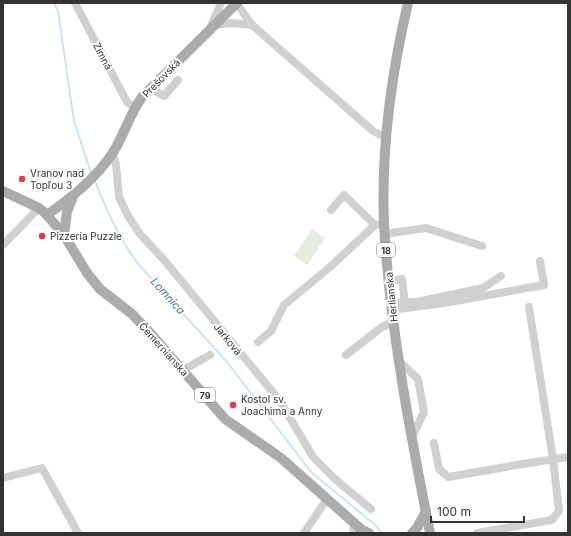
<svg xmlns="http://www.w3.org/2000/svg" width="571" height="536" font-family="Inter,sans-serif">
<style>
.green{fill:#e6ecdf}
.lines{fill:none;stroke-linecap:round;stroke-linejoin:round}
.stream{stroke:#cfe2ee;stroke-width:2}
.minor{stroke:#d0d0d0;stroke-width:8}
.major{stroke:#ababab;stroke-width:10}
.poi-dot{fill:#e63946;stroke:#fff;stroke-width:1.5}
.labels{text-anchor:middle;dominant-baseline:central;stroke-width:4;stroke-linejoin:round;paint-order:stroke}
.shield{fill:#fff;stroke:#707070;stroke-width:1}
.shield-label{font-size:9px;font-weight:bold;fill:#333}
.street-label{font-size:10px;fill:#333;stroke:#fff}
.poi-label{font-size:10px;fill:#333;stroke:#fff;text-anchor:start}
.water-label{font-size:11px;font-style:italic;fill:#3f7597;stroke:#fff}
</style>
<rect width="100%" height="100%" fill="#fff"/>
<!-- green -->
<polygon class="green" points="312,229 325,238 307,265 294,256"/>
<g class="lines">
<!-- stream -->
<g class="stream">
<polyline points="54,3 58,11 74,121 91,173"/>
<path d="M95,181C107,211 119,239 139,265L227,362L311,472L374,524L382,533"/>
</g>
<!-- minor -->
<g class="minor">
<polyline points="75,3 127,102 134,107"/>
<polyline points="238,3 237,4 252,25 373,131 387,138"/>
<polyline points="214,25 232,23 252,25"/>
<polyline points="210,28 221,3"/>
<polyline points="150,88 164,96 178,80"/>
<polyline points="113,153 116,164 119,197 128,216 140,234 165,261 280,401 313,457 336,480 371,509"/>
<polyline points="331,210 344,195 375,225"/>
<polyline points="385,234 426,228 482,246"/>
<polyline points="3,245 39,208"/>
<polyline points="389,281 402,279 405,303"/>
<polyline points="391,303 417,302 483,288 501,276"/>
<polyline points="391,310 444,303 544,285 540,261"/>
<polyline points="258,342 271,331 284,305 330,267 375,225 384,224"/>
<polyline points="346,355 382,327 393,322"/>
<polyline points="400,362 418,379 424,412 412,437"/>
<polyline points="183,370 210,355"/>
<polyline points="434,443 439,469 448,477 506,467"/>
<polyline points="510,466 568,457"/>
<polyline points="3,478 42,468 78,533"/>
<polyline points="304,533 327,499"/>
<polyline points="353,533 354,523"/>
<polyline points="477,533 552,520 559,511 553,459 529,307"/>
</g>
<!-- major -->
<g class="major">
<path d="M408,3C391,75 381,151 384,225C390,328 410,432 430,533"/>
<polyline points="3,191 39,208 47,215 64,235 87,273 100,289 132,314 151,334 225,419 281,458 362,530 369,533"/>
<path d="M47,215C72,197 95,179 112,154C124,136 129,115 142,97L237,3"/>
<polyline points="64,235 67,212 73,197"/>
<polyline points="412,533 417,528 426,511"/>
</g>
</g>
<!-- markers -->
<g class="poi-dot">
<circle cx="22" cy="179" r="4"/>
<circle cx="42" cy="236" r="4"/>
<circle cx="233" cy="405" r="4"/>
</g>
<g class="labels">
<!-- shield labels -->
<g class="shield">
<rect x="377" y="243" width="18" height="14" rx="3"/>
<rect x="195" y="388" width="20" height="14" rx="3"/>
</g>
<g class="shield-label">
<text x="386" y="250">18</text>
<text x="205" y="395">79</text>
</g>
<!-- street labels -->
<g class="street-label">
<text transform="translate(103 56) rotate(62)">Zimná</text>
<text transform="translate(161 78) rotate(-46)">Prešovská</text>
<text transform="translate(391 297) rotate(-96)">Herlianska</text>
<text transform="translate(228 339) rotate(51)">Jarková</text>
<text transform="translate(164 349) rotate(48)">Čemernianska</text>
</g>
<!-- poi labels -->
<g class="poi-label">
<text x="30" y="173">Vranov nad<tspan x="30" dy="12">Topľou 3</tspan></text>
<text x="50" y="236">Pizzeria Puzzle</text>
<text x="241" y="399">Kostol sv.<tspan x="241" dy="12">Joachima a Anny</tspan></text>
</g>
<!-- water labels -->
<g class="water-label">
<text transform="translate(168 296) rotate(48)">Lomnica</text>
</g>
</g>
<!-- border -->
<rect width="571" height="536" fill="none" stroke="#333333" stroke-width="8"/>
<!-- scale -->
<path d="M431 516v6h93v-6" fill="none" stroke="#333333" stroke-width="2"/>
<text x="437" y="516" font-size="12" fill="#333333" stroke="#ffffff" stroke-width="3" paint-order="stroke">100 m</text>
</svg>
